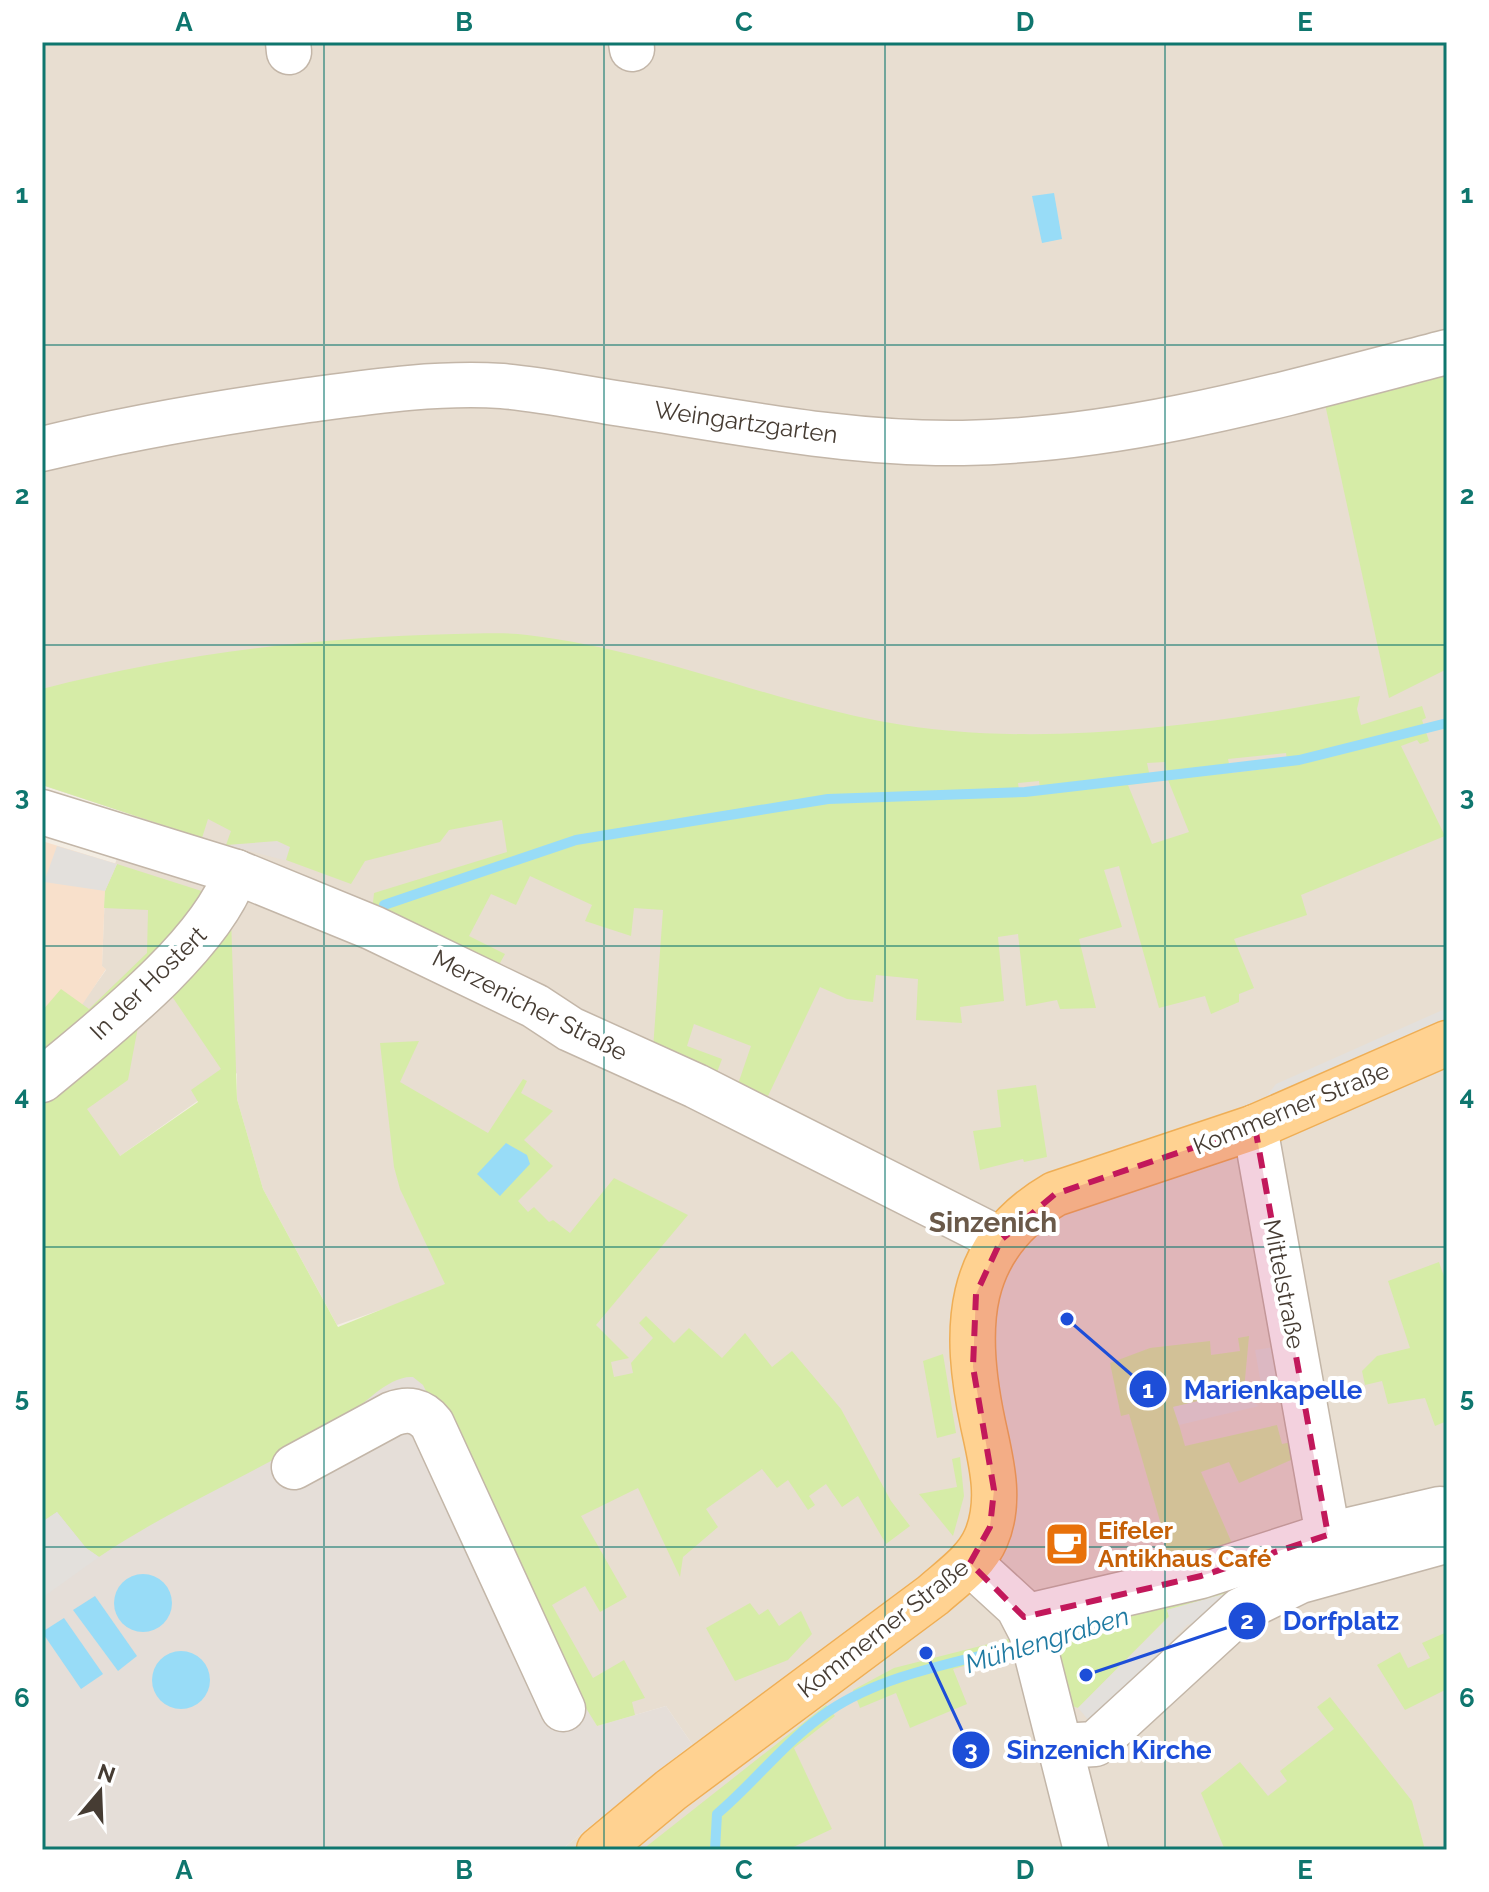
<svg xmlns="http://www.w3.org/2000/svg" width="1489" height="1892" font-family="Raleway,sans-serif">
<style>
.residential{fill:#e8ded1}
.commercial{fill:#f8e0cb}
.industrial{fill:#e5ded8}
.green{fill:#d6eca7;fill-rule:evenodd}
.parking{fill:#e3e0dc}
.water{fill:#98dcf7}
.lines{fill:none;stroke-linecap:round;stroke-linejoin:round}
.stream{stroke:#98dcf7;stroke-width:10}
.minor-casing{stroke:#c3b6a8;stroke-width:47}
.major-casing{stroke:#efae55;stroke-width:47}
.minor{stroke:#fff;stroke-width:44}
.major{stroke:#ffd291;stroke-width:44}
.marked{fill:#c2185b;fill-opacity:0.2;stroke:#c2185b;stroke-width:6;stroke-dasharray:16 10;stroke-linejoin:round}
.grid{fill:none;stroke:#0f766e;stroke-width:2;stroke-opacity:0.55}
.labels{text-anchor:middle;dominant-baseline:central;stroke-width:8;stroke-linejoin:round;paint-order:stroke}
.street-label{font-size:24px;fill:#463c33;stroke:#fff}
.food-label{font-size:24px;font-weight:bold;fill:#c56008;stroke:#fff;text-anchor:start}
.water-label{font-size:26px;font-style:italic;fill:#1f7aa2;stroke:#fff}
.quarter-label{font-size:28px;font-weight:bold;fill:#6a5949;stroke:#fff}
.leader{fill:none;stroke:#1d4ed8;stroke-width:3}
.callout-dot{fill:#1d4ed8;stroke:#fff;stroke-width:3}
.mark-label{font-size:24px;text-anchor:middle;font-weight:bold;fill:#fff}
.callout-label{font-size:26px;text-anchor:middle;font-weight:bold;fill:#1d4ed8;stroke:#fff;stroke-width:8;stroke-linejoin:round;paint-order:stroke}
.neatline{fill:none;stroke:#0f766e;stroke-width:3}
.grid-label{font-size:26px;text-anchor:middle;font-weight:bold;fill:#0f766e}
</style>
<rect width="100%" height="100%" fill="#f3ede3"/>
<!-- residential -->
<polygon class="residential" points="42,42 1447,42 1447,1850 561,1850 692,1744 666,1706 597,1726 389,1307 337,1325 263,1189 237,1099 237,1073 120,1156 42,1200 88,1009 81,1005 106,970 102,966 105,891 133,815 42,785"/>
<!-- commercial -->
<polygon class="commercial" points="42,841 117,864 105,891 102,966 106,969 82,1005 89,1009 42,1044"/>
<!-- industrial -->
<g class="industrial">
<polygon points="277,841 290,847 286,860 307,866 226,845"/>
<polygon points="389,1307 597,1726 666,1706 692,1744 561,1850 42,1850 42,1473"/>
</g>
<!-- green -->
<g class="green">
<polygon points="1447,374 1447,669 1389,698 1325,404"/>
<path d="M455,634C478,634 504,632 527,635C650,649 765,700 885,722C1037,750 1210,725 1360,696L1357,709L1361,725L1422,706L1426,718L1422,720L1429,741L1420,744L1417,740L1401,746L1445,836L1301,895L1307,915L1234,939L1254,988L1239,994V1002L1211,1014L1205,996L1159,1008L1119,866L1104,870L1122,927L1079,939L1096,1008L1060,1009L1057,1000L1026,1006L1018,934L998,937L1004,1001L960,1007L962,1023L916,1020L918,979L876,975L873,1002L847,999L820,987L768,1096L738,1084L751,1046L694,1024L687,1046L722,1059L716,1075L653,1049L663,910L634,908L631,936L585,921L592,905L530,876L516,905L491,894L469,936L505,954L495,972L372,912L374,893L507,852L502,820L449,830L440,842L365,861L351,884L286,860L290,847L277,841L226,845L231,831L208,819L202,838L42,785V689C177,654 315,637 455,634ZM1286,753L1288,766L1231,773L1228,759ZM1165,762L1168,780L1189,832L1152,844L1128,785L1151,782L1147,763ZM1039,781L1041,794L1020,797L1018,783Z"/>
<polygon points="117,864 214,895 42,1069 42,1011 61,989 89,1009 147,953 148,910 104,908 105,891"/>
<path d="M231,918L237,1099L263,1189L338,1327L445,1284L400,1189L394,1167L380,1043L419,1041L400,1082L488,1133L523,1079L527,1081L521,1093L553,1111L524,1140L553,1166L518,1201L528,1212L534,1207L549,1222L553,1220L570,1233L614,1178L688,1215L596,1325L629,1358L611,1362L614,1377L633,1373L631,1363L653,1338L639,1323L646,1316L674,1343L689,1328L722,1358L745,1333L772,1367L792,1351L841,1409L891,1501L910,1526L886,1544L858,1496L842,1507L826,1484L809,1496L815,1505L808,1510L788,1480L777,1488L762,1469L706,1509L718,1527L683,1557L680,1577L638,1488L581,1516L627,1597L600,1612L585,1586L552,1605L593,1678L624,1660L645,1698L632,1702L635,1715L597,1726L570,1682L423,1385L413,1377C388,1375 361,1408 341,1421C263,1470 176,1505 99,1557L86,1548L57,1512L42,1522V1090L141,1011L128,1080L87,1109L120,1156L198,1102L191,1090L221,1069L165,986Z"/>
<polygon points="1036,1085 1047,1157 1024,1162 1023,1159 980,1170 973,1131 1001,1127 997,1090"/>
<polygon points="1439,1262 1447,1285 1447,1421 1435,1426 1425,1398 1388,1404 1382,1381 1365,1385 1362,1371 1377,1356 1410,1348 1388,1281"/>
<polygon points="1249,1336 1244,1390 1174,1407 1185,1446 1277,1425 1282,1444 1297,1441 1300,1456 1239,1483 1229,1462 1201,1472 1234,1548 1171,1575 1164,1535 1129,1414 1121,1416 1110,1363 1150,1348 1210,1341 1211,1355 1240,1351 1238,1338"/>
<polygon points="943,1354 956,1433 937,1438 923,1361"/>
<polygon points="960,1457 964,1496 953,1536 919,1494 957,1487 952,1459"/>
<polygon points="1331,1564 1167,1610 1169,1616 1078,1708 1072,1706 1045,1628"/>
<polygon points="750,1603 759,1615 768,1609 779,1626 801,1611 812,1634 788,1660 735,1681 706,1628"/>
<polygon points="1447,1632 1447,1689 1405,1710 1377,1665 1400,1652 1408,1668 1430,1658 1422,1643"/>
<polygon points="1016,1637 1019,1651 953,1669 967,1704 910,1728 896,1693 860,1708 853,1690 894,1668"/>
<polygon points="1330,1697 1412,1801 1425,1850 1225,1850 1201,1793 1240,1762 1268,1796 1287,1781 1280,1771 1334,1729 1317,1707"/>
<polygon points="826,1705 835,1716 794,1748 832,1829 787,1850 642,1850"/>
</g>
<!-- parking -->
<g class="parking">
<polygon points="57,846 117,864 105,891 44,882"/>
<polygon points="1447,1008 1447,1022 1261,1103 1276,1084"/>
<polygon points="1280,1346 1289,1397 1264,1402 1255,1350"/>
<polygon points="1237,1392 1259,1406 1179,1425 1173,1407"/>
<polygon points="57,1512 86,1548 99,1557 42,1598 42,1522"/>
<polygon points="1235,1591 1241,1610 1187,1625 1091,1723 1078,1708 1169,1617 1167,1610"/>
</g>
<!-- water -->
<g class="water">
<polygon points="1054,193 1062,239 1042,243 1032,196"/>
<polygon points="506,1143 527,1155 530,1164 500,1196 477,1174"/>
<circle cx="143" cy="1603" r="29"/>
<polygon points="95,1596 137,1656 118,1671 73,1610"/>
<polygon points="64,1618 103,1674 81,1689 42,1632"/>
<circle cx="181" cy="1680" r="29"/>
</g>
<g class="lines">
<!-- stream -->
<g class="stream">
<polyline points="384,905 576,840 828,799 1025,792 1299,760 1447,723"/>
<polyline points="1045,1638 1114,1618"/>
<path d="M715,1850L717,1814C756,1781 786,1740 829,1711C885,1673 962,1662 1026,1644"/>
</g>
<!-- minor casing -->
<g class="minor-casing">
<g id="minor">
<polyline points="288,42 289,52"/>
<polyline points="631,42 632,49"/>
<path d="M42,449C128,428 215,413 302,401C369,392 434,382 502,386C539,389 577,397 615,403C730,420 846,445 963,443C1128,440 1288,393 1447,352"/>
<polyline points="42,812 236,872 373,928 535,1006 570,1029 696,1086 1001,1240"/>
<path d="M42,1080C101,1031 212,945 236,872"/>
<polyline points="1255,1127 1328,1535"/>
<path d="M294,1467L392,1414C408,1408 421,1410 432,1424L563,1709"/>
<polyline points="970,1563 1018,1607 1031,1632 1086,1850"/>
<polyline points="1024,1617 1201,1576 1328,1535 1440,1509"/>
<polyline points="1061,1746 1095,1744 1241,1610 1300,1581 1445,1541 1411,1516"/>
</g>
</g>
<!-- major casing -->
<g class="major-casing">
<path id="major" d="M599,1850L671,1790L933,1595C952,1578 976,1562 986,1538C1002,1501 991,1461 983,1424C963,1330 964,1247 1055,1194L1255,1127L1447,1043"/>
</g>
<!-- minor -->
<use href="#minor" class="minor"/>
<!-- major -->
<use href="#major" class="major"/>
</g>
<!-- marked area -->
<path class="marked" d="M1255,1127L1328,1535L1201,1576L1024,1617L970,1563L990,1527L994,1490L973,1367L976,1294L1001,1240L1055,1194Z"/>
<!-- grid -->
<path class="grid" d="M324,42V1850M604,42V1850M885,42V1850M1165,42V1850M42,345H1447M42,645H1447M42,946H1447M42,1247H1447M42,1547H1447"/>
<!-- icons -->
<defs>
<g id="cafe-square" transform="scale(2.3)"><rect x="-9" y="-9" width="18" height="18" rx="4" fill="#e8710a" stroke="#fff"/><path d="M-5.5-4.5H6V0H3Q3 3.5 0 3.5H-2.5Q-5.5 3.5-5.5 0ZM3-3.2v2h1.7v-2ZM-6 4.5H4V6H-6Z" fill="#fff"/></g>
</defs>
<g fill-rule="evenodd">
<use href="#cafe-square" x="1067" y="1544"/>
</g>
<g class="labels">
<!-- street labels -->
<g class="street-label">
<text transform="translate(746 422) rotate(8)">Weingartzgarten</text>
<text transform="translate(148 983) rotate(-44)">In der Hostert</text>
<text transform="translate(530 1005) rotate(27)">Merzenicher Straße</text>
<text transform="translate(1291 1108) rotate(-22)">Kommerner Straße</text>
<text transform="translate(1284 1284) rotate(79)">Mittelstraße</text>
<text transform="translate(883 1628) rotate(-38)">Kommerner Straße</text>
</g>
<!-- food labels -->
<g class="food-label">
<text x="1098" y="1530">Eifeler<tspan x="1098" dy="28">Antikhaus Café</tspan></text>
</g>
<!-- water labels -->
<g class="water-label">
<text transform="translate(1047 1640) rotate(-17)">Mühlengraben</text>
</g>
<!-- quarter labels -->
<g class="quarter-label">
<text x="993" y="1222">Sinzenich</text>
</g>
</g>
<!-- callouts -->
<path class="leader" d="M1067 1319L1148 1389M1086 1675L1247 1621M926 1653L971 1750"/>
<g class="callout-dot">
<circle cx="1067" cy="1319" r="8"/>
<circle cx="1086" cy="1675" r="8"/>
<circle cx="926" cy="1653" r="8"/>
<circle cx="1148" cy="1389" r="20"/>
<circle cx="1247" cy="1621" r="20"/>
<circle cx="971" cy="1750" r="20"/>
</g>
<g class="mark-label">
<text x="1148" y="1398">1</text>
<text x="1247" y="1629">2</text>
<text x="971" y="1758">3</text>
</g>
<g class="callout-label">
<text x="1273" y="1399">Marienkapelle</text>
<text x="1341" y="1630">Dorfplatz</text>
<text x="1109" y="1759">Sinzenich Kirche</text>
</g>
<!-- border -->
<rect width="1489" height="1892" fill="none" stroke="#ffffff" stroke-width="88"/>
<!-- north arrow -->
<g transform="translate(100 1792) rotate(19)" stroke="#ffffff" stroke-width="6" paint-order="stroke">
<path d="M0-6L14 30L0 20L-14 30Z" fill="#463c33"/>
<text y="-12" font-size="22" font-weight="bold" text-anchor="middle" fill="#463c33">N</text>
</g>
<rect x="44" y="44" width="1401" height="1804" class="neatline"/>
<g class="grid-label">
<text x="184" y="31">A</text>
<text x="464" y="31">B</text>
<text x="744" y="31">C</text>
<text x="1025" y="31">D</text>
<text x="1305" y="31">E</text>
<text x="22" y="203">1</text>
<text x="1467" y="203">1</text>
<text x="22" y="504">2</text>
<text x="1467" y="504">2</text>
<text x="22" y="805">3</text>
<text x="1467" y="805">3</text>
<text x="22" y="1105">4</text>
<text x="1467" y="1105">4</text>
<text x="22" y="1406">5</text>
<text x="1467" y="1406">5</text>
<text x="22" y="1707">6</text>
<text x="1467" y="1707">6</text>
<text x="184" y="1879">A</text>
<text x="464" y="1879">B</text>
<text x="744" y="1879">C</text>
<text x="1025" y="1879">D</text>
<text x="1305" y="1879">E</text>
</g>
</svg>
